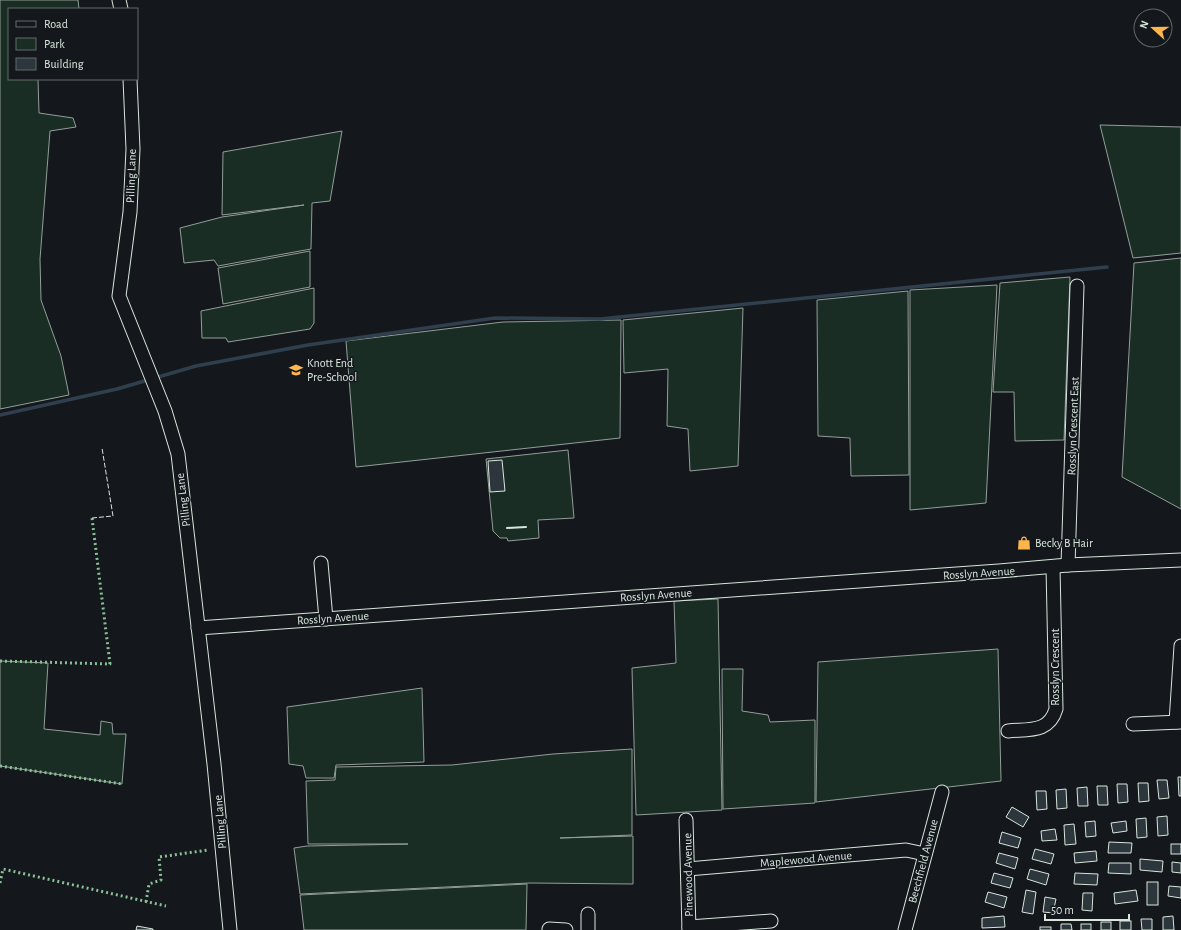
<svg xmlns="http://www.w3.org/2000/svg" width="1181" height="930" font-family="'Alegreya Sans',sans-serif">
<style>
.green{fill:#1a2d24;stroke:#939e99}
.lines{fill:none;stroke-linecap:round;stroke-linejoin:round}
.stream{stroke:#2f3f4d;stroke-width:3.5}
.building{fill:#2c363c;stroke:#d8e6dc}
.minor-casing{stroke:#d8e6dc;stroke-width:15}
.minor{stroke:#14181c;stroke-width:13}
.hedge{stroke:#8ac095;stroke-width:3;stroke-dasharray:2 3;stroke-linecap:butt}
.fence{stroke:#d8e6dc;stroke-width:1;stroke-dasharray:5 2;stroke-linecap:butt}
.wall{stroke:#d8e6dc;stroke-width:2}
.labels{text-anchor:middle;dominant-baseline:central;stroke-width:3;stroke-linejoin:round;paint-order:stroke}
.street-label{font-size:12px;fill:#d8e6dc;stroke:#14181c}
.poi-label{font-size:12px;fill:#d8e6dc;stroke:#14181c;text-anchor:start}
</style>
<rect width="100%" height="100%" fill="#14181c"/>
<!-- green -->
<g class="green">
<polygon points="0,0 78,0 79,9 9,9 9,79 38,79 39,113 73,118 76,127 50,131 40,259 41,300 61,356 69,395 0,409"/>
<polygon points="1100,125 1181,127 1181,253 1133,258"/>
<polygon points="342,131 330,201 312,203 311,249 218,266 214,260 184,263 180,228 222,217 304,205 222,215 223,152"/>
<polygon points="310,251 310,287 223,304 218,268"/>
<polygon points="1181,258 1181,509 1122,477 1134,263"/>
<polygon points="1070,277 1064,440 1015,441 1014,392 993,392 1000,283"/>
<polygon points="997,285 986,503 910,510 910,290"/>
<polygon points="314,288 314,323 310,329 228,342 226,338 202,338 201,311"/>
<polygon points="908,291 909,475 851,476 850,438 818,436 817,300"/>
<polygon points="743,308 738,466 690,471 688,429 667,426 668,369 624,373 623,320"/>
<polygon points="621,320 620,438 356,467 346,341 503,322"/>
<polygon points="568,450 574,518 538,520 539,538 508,541 507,538 500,538 493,531 486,459"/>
<polygon points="718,599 722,810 636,815 632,668 676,663 674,601"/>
<polygon points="998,649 1001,781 816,802 818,662"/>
<polygon points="0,661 48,663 44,729 100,735 101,721 112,723 113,734 126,734 122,784 0,766"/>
<polygon points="722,669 743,669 742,711 768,715 770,722 815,720 815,803 723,809"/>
<polygon points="422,688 424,762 336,765 334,778 306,778 303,766 289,764 287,707"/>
<polygon points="632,749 632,835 560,838 633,836 633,884 530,883 300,894 294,848 307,846 408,844 308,844 306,781 335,780 336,767 452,765 553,754"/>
<polygon points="527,884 526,930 304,930 300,895"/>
</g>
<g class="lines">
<!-- stream -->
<polyline class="stream" points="0,415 117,389 196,366 308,345 495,318 600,319 1107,267"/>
</g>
<!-- building -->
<g class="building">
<polygon points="502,460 505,491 490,492 488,461"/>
<polygon points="1178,777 1181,777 1181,796 1179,796"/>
<polygon points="1157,780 1167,780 1169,798 1159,799"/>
<polygon points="1138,783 1148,783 1149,801 1139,802"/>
<polygon points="1117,784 1127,784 1128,802 1118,803"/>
<polygon points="1097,786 1107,786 1108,805 1098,805"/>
<polygon points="1087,787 1088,806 1078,806 1077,788"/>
<polygon points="1066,789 1067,808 1057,809 1056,790"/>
<polygon points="1036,791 1046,791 1047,809 1037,810"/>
<polygon points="1012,807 1029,817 1023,827 1006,817"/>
<polygon points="1167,816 1168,835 1158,836 1157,817"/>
<polygon points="1146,818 1147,837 1137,838 1136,819"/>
<polygon points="1095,821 1096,836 1086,837 1085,822"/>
<polygon points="1126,821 1127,831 1113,833 1111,823"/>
<polygon points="1074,824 1076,844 1065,845 1064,825"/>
<polygon points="1055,829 1057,840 1042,841 1041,831"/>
<polygon points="1002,832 1021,838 1018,848 999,843"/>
<polygon points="1109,842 1132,843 1131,853 1108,853"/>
<rect x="1171" y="844" width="10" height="10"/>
<polygon points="1035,849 1054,854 1051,864 1032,859"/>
<polygon points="1096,851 1097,861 1075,863 1074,853"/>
<polygon points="999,853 1018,858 1015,869 996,863"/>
<polygon points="1140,859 1163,861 1162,872 1140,870"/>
<polygon points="1172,862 1181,863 1181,873 1172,872"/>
<polygon points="1109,863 1131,863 1131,874 1108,873"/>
<polygon points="1030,869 1049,874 1046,885 1027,879"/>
<polygon points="994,873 1013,878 1010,888 991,883"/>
<polygon points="1075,873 1098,874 1097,885 1074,884"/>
<rect x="1147" y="882" width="11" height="23"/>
<polygon points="1169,886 1181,887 1181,898 1168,896"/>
<polygon points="1026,890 1036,892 1033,914 1022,912"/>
<polygon points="1136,890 1138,901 1115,904 1114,893"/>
<polygon points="988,892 1007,897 1004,908 985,902"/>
<polygon points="1083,893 1093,893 1092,911 1082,910"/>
<polygon points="1045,897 1056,899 1053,913 1043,912"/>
<polygon points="1004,916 1005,927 982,928 982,918"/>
<polygon points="1173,916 1174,930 1163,930 1163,917"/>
<polygon points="1141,919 1152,919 1152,930 1142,930"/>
<rect x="1120" y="921" width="11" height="9"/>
<rect x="1101" y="922" width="10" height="8"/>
<polygon points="1061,924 1071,924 1072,930 1061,930"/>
<rect x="1081" y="924" width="10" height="6"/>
<polygon points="137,926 153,929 153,930 136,930"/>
<rect x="1040" y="927" width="11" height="3"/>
</g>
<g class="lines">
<!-- minor casing -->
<g class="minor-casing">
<g id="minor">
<polyline points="119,0 121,9"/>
<polyline points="130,79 133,149 130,212 119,296 165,411 178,454 214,764 230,930"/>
<polyline points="321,563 326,619"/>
<polyline points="1068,565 1077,286"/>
<polyline points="198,628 999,571 1068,565 1181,560"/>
<polyline points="1176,722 1181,646"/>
<polyline points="1133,724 1181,722"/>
<path d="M1008,731C1029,729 1049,733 1056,709L1053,567"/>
<polyline points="686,820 689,930"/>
<polyline points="688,869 906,850 925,854"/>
<polyline points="689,927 771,921"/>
<polyline points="549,929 566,930"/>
<polyline points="588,930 588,914"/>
<polyline points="905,930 942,792"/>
</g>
</g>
<!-- minor -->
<use href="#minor" class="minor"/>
<!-- hedge -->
<g class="hedge">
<polyline points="0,661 110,664 92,518"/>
<polyline points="0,766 122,784"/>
<polyline points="0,883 3,869 166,906"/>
<polyline points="146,902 149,884 161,880 159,857 208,850"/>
</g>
<!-- fence -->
<polyline class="fence" points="92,518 113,516 102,448"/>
<!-- wall -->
<polyline class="wall" points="507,528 526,527"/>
</g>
<!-- icons -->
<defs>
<g id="school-bare" transform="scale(1.08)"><path d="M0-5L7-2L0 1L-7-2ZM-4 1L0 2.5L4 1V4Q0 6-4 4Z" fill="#ffb74d" stroke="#14181c" stroke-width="2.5" paint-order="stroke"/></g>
<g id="shop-bare" transform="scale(1.08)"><path d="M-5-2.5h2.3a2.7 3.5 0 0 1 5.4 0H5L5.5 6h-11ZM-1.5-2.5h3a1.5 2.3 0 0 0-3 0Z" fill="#ffb74d" stroke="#14181c" stroke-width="2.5" paint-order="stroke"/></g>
</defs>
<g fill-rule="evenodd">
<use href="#school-bare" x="296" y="370"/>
<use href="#shop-bare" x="1024" y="543"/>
</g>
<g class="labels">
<!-- street labels -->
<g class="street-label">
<text transform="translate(131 176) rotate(-88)">Pilling Lane</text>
<text transform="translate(1073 426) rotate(-88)">Rosslyn Crescent East</text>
<text transform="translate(183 500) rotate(-97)">Pilling Lane</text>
<text transform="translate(979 573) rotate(-4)">Rosslyn Avenue</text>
<text transform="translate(656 595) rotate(-4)">Rosslyn Avenue</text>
<text transform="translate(333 618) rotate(-4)">Rosslyn Avenue</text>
<text transform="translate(1055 667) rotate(-90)">Rosslyn Crescent</text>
<text transform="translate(220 822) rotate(-95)">Pilling Lane</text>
<text transform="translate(806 859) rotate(-5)">Maplewood Avenue</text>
<text transform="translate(923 861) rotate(-75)">Beechfield Avenue</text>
<text transform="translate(688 875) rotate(-91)">Pinewood Avenue</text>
</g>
<!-- poi labels -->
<g class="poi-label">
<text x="307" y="363">Knott End<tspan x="307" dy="14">Pre-School</tspan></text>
<text x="1035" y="543">Becky B Hair</text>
</g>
</g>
<!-- legend -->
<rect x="8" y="8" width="130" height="72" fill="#14181c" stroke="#626a69"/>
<rect x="16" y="21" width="20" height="6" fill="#14181c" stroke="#626a69"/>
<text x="44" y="28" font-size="12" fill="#d8e6dc">Road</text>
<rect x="16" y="38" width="20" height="12" fill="#1a2d24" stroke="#626a69"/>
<text x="44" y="48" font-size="12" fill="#d8e6dc">Park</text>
<rect x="16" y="58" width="20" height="12" fill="#2c363c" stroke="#626a69"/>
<text x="44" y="68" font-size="12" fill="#d8e6dc">Building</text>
<!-- north arrow -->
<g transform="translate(1153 28) rotate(291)"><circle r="19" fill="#14181c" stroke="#626a69"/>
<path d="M0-3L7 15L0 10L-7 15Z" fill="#ffb74d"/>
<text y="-6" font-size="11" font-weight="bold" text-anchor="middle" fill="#d8e6dc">N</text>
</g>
<!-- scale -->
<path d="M1045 914v6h84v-6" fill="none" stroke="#d8e6dc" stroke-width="2"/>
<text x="1051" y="914" font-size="12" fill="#d8e6dc" stroke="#14181c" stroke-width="3" paint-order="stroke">50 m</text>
</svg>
